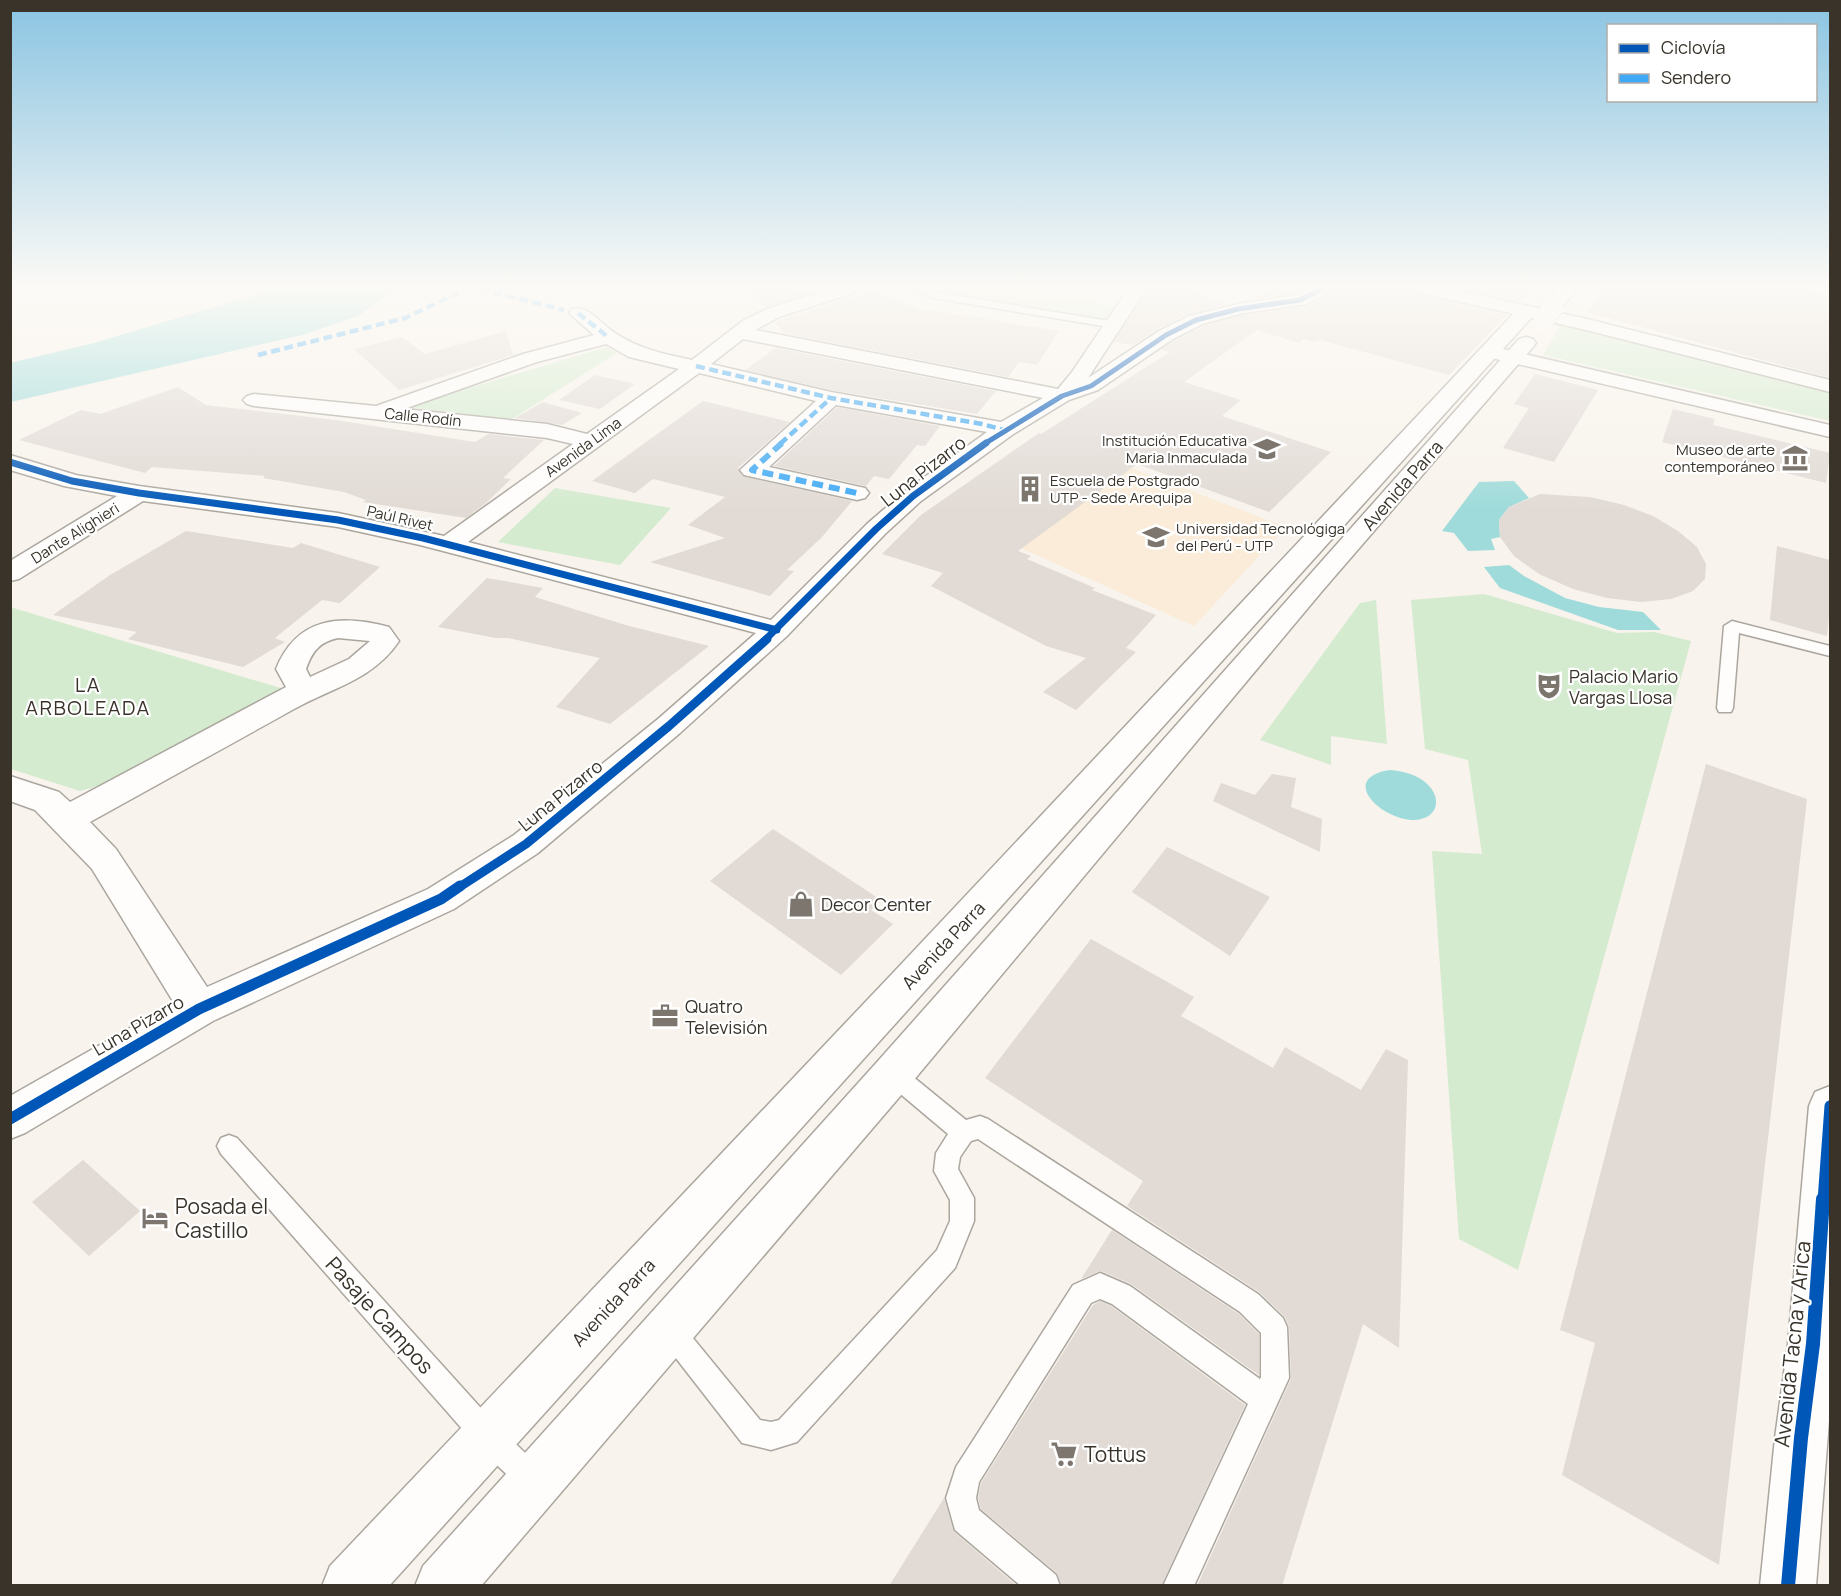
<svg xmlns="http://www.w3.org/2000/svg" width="1841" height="1596" font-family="Manrope,sans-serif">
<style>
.built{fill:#faecd8}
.green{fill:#d4ebcf}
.water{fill:#9edbda}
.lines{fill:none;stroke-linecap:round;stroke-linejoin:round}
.river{fill:#9edbda;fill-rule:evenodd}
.building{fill:#e1dad5}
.lane-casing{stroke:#aba69e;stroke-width:3}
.street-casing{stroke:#aba69e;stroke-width:3}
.secondary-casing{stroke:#aba69e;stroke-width:3}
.primary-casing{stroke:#aba69e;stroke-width:3}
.lane{fill:#fefdfc;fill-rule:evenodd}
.street{fill:#fefdfc;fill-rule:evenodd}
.secondary{fill:#fefdfc;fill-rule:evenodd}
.primary{fill:#fefdfc;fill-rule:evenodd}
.primary-bridge-casing{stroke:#aba69e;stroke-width:21;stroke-linecap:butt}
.primary-bridge{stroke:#fefdfc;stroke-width:20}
.quiet-far1{stroke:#3fa9f5;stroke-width:4.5;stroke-dasharray:9 4.5;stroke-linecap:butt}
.quiet{stroke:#3fa9f5;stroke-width:6;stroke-dasharray:11 6;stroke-linecap:butt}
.cycleway-far4-casing{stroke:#fff;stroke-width:8}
.cycleway-far3-casing{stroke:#fff;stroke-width:10}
.cycleway-far2-casing{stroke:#fff;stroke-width:13}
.cycleway-far1-casing{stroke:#fff;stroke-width:15}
.cycleway-casing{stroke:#fff;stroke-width:17}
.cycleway-far4{stroke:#0057b8;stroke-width:5}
.cycleway-far3{stroke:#0057b8;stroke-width:7}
.cycleway-far2{stroke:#0057b8;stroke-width:9}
.cycleway-far1{stroke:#0057b8;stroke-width:11}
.cycleway{stroke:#0057b8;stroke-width:14}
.labels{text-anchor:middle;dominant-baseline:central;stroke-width:4.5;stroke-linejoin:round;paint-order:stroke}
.far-street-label{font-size:15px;fill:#39332a;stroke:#fff}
.far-poi-label{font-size:15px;fill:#39332a;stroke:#fff;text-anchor:end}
.street-label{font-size:18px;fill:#39332a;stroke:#fff}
.poi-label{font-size:18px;fill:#39332a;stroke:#fff;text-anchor:start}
.neighbourhood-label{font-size:20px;letter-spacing:1.5px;fill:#39332a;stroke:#fff}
.near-poi-label{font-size:21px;fill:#39332a;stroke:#fff;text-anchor:start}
.near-street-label{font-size:21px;fill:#39332a;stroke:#fff}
</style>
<rect width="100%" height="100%" fill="#f8f3ec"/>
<!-- built -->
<polygon class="built" points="1131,468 1286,527 1194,626 1021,548"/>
<!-- green -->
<g class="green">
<polygon points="932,289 1038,289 1113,307 1104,321"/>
<polygon points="1562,323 1830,393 1830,421 1543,355"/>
<polygon points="607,347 617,353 512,419 405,407"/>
<polygon points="555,488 671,508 620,565 498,542"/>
<polygon points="1484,594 1617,633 1654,632 1691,641 1518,1270 1459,1239 1432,851 1482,854 1468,760 1425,749 1411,600"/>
<polygon points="1376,600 1387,744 1331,736 1331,765 1260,740 1360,603"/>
<polygon points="10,607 287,690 102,785 80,791 11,769"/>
</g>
<!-- water -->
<g class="water">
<polygon points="326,289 396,289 358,316 302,335 11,402 11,369 117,344 235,321"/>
<polygon points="1514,481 1529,498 1509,507 1499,520 1500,537 1491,539 1495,550 1468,551 1454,533 1442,531 1479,482"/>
<polygon points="1509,565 1524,576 1565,598 1599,607 1643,612 1661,630 1618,630 1500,588 1484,567"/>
<path d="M1390,770C1403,771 1415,774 1425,782C1442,796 1440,818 1415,820C1382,821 1337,778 1390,770Z"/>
</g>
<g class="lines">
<!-- river -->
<polygon class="river" points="274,289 327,289 322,296 119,360 10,387 10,363 94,343"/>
</g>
<!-- building -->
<g class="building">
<polygon points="751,289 793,289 805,294 764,308"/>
<polygon points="1148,289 1192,289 1225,305 1188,314 1158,329 1133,345 1114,342"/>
<polygon points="1270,289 1303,289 1295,293 1251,300"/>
<polygon points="1333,289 1416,289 1421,295 1507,315 1449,375 1320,340 1315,342 1303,339 1299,343 1257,330 1184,382 1241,400 1222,416 1331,452 1269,512 1137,464 1018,551 1031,556 1027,559 1095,588 1092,590 1156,615 1126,648 1136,652 1076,710 1043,692 1086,658 1046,646 931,586 943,573 882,554 921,515 1039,433 1041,434 1170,352 1160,350 1174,341 1204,326 1239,316 1307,306 1329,295"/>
<polygon points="1460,289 1532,289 1520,302"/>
<polygon points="1606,289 1807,289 1830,295 1830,378 1586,312"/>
<polygon points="873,290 923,311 926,309 1059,331 1037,365 1019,362 1008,377 783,333 775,322"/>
<polygon points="506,331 513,355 399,390 354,349 402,337 425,354"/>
<polygon points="776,348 996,391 977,414 831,390 745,370"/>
<polygon points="1535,374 1598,390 1554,462 1503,448 1529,408 1514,404"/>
<polygon points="595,375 635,384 600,409 559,400"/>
<polygon points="178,387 206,405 336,420 475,442 488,434 544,440 503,478 511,479 486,503 466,518 363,502 366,500 344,492 263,478 265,476 152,467 145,473 19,440 81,410 100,414"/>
<polygon points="703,401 790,422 738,468 742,476 852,501 822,537 787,570 794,571 770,596 650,562 725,538 688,525 725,497 653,479 635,493 592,481"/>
<polygon points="543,402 582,413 562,425 515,418"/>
<polygon points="837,407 940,426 925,446 917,445 889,479 874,476 866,486 774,466"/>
<polygon points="1673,409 1715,419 1713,425 1830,453 1826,483 1662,442"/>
<polygon points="1540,494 1590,497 1624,505 1653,516 1678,531 1697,547 1706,564 1705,579 1693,591 1671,599 1641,602 1607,598 1573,589 1539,574 1514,556 1500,537 1499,520 1509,507"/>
<polygon points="186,531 293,548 301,543 380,567 340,603 322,600 275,638 285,642 243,667 128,639 137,632 53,615 110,575"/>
<polygon points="1777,546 1830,560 1830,604 1827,636 1770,620"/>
<polygon points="487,578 543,588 535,597 629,626 709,646 610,724 556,707 600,658 508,638 496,638 438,627"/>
<polygon points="1706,764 1807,799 1719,1565 1562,1475 1595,1343 1560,1330"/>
<polygon points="1272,774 1296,778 1291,807 1322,819 1320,852 1213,801 1221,783 1255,795"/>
<polygon points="773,829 881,900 871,910 893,924 841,975 710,881"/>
<polygon points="1167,847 1270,897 1230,956 1132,892"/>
<polygon points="1091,939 1194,997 1181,1016 1273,1068 1285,1047 1361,1090 1386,1049 1408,1060 1399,1348 1363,1324 1282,1586 1197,1586 1291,1379 1289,1327 1285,1317 1259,1292 1127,1206 1143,1181 985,1078"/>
<polygon points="83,1160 140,1211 89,1256 32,1202"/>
<polygon points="1112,1230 1239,1314 1259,1334 1259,1375 1131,1284 1101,1271 1081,1279"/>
<polygon points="1100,1301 1111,1306 1245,1405 1161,1586 1062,1586 1057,1573 981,1509 978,1498 981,1483 1093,1305"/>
<polygon points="944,1498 954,1532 1017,1586 889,1586"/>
</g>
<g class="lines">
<!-- lane casing -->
<g class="lane-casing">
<g id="lane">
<polygon points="912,289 926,289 935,292 1115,322 1120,325 1115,328 933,298"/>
<polygon points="1732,621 1830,646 1830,656 1739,633 1733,708 1731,712 1719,712 1717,708 1724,626"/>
<polygon points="893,1064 901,1067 966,1120 980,1116 988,1119 1258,1294 1283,1318 1287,1327 1289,1378 1194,1586 1163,1586 1248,1404 1112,1304 1100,1299 1091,1303 979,1482 976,1498 979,1510 1056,1575 1060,1586 1021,1586 955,1530 946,1498 956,1467 1073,1285 1100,1273 1130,1286 1260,1379 1261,1377 1261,1333 1240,1312 978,1139 971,1141 960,1157 958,1169 974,1198 974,1221 955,1268 797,1442 771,1450 742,1443 661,1339 657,1330 661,1321 670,1317 679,1321 760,1420 771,1422 779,1420 937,1250 950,1221 950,1200 934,1171 936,1153 948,1134 885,1081 882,1074 885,1067"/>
<polygon points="229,1135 237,1138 498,1427 543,1470 548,1480 543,1490 533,1495 523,1490 478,1447 221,1154 217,1146 221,1138"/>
</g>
</g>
<!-- street casing -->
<g class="street-casing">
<g id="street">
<path d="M829,289H856L853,293L779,317L755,330L1058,389L1072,372L1128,289H1146L1088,378L1159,331L1189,316L1238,304L1296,295L1308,289H1331L1328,293L1306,304L1239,314L1203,324L1173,339L1098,390L1069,400L1012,435L921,501L885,534L787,636L680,733L538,853L454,909L213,1021L25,1133L10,1139V1096L174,1003L92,869L35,810L10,801V776L59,792L70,802L286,687L276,669C297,617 340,614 389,627L399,641C374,679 332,688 294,709C226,747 158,784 90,822L116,849L207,987L428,889L514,835L658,719L756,633L420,545L338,527L143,501L19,579L10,581V561L117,496L64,486L10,470V455L76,475L139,486L338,513L444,536L573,444L547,438L254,406L247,404L243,400L247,396L254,394L376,406L523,354L594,335L569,313L572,309C589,305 602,325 615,333C639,349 664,354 692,360L744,320L767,309ZM743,339L1043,398L1001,422L831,392L711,364ZM606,344L629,357L679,369L587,434L547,424L404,409L537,362ZM699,373L816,401L740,470L744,475L857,500L865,498L869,493L865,488L769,467L836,405L987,432L905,491L867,524L771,620L468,542ZM338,638L370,641L349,659L310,677L306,669C312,652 319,642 338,638Z"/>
<polygon points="1830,1086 1830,1408 1816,1586 1760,1586 1775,1438 1788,1344 1809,1106 1815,1092"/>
</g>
</g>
<!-- secondary casing -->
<g class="secondary-casing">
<g id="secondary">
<polygon points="1418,289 1450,289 1583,318 1830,380 1830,392 1582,329 1421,293"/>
<polygon points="1490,346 1830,425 1830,437 1483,356 1480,352 1483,348"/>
</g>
</g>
<!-- primary casing -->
<g class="primary-casing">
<g id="primary">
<polygon points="1558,289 1576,289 1559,311 1547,311 1544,307"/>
<polygon points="1523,309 1530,311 1532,315 1530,319 389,1586 322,1586 330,1566 891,975 1516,311"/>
<polygon points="1526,337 1533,339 1536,343 1533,347 1323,590 908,1087 481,1586 415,1586 423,1566 878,1061 1519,339"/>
</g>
</g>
<!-- lane -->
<use href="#lane" class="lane"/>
<!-- street -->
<use href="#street" class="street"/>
<!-- secondary -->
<use href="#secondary" class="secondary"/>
<!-- primary -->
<use href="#primary" class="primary"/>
<!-- primary-bridge casing -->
<g class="primary-bridge-casing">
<polyline id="primary-bridge" points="1544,320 1553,307"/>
</g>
<!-- primary-bridge -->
<use href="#primary-bridge" class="primary-bridge"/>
<!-- quiet-far1 -->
<g class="quiet-far1">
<polyline points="480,289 564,310"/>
<polyline points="578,313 608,337"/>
<polyline points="258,355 405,318 466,289"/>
<polyline points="696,366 831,398 982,424 1004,430"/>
<polyline points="780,444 831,398"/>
</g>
<!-- quiet -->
<polyline class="quiet" points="782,443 752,470 857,493"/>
<!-- cycleway-far4 casing -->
<g class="cycleway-far4-casing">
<polyline id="cycleway-far4" points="984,444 1062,396 1091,386 1166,335 1196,320 1238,309 1300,300 1322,289"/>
</g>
<!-- cycleway-far3 casing -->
<g class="cycleway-far3-casing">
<g id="cycleway-far3">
<polyline points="10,462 72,481 139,493 338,520 423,538 777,630"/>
<polyline points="765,640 876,529 913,496 986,443"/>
</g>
</g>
<!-- cycleway-far2 casing -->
<g class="cycleway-far2-casing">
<polyline id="cycleway-far2" points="458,888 526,844 669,726 767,639"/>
</g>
<!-- cycleway-far1 casing -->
<g class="cycleway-far1-casing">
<g id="cycleway-far1">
<polyline points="10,1119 199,1009 441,899 460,886"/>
<polyline points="1823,1201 1830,1106"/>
</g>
</g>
<!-- cycleway casing -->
<g class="cycleway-casing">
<polyline id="cycleway" points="1788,1586 1801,1438 1813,1344 1823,1199"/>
</g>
<!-- cycleway-far4 -->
<use href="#cycleway-far4" class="cycleway-far4"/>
<!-- cycleway-far3 -->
<use href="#cycleway-far3" class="cycleway-far3"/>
<!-- cycleway-far2 -->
<use href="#cycleway-far2" class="cycleway-far2"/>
<!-- cycleway-far1 -->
<use href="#cycleway-far1" class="cycleway-far1"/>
<!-- cycleway -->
<use href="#cycleway" class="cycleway"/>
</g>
<!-- sky -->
<linearGradient id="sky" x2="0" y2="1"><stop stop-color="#8ac4e2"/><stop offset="0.56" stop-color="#fcfaf6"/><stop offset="1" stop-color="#fcfaf6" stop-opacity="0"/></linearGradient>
<rect width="1841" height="512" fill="url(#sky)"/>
<!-- icons -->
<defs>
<g id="school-bare" transform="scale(2.07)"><path d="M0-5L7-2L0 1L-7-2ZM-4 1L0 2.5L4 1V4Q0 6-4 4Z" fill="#7c766e" stroke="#fff" stroke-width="2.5" paint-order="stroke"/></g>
<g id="museum-bare" transform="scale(2.07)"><path d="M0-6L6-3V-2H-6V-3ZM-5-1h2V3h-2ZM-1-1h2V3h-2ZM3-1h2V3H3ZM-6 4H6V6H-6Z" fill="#7c766e" stroke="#fff" stroke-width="2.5" paint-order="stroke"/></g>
<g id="building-bare" transform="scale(2.07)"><path d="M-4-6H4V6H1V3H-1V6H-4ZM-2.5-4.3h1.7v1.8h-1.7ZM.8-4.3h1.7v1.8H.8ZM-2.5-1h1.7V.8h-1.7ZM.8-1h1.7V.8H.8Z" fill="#7c766e" stroke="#fff" stroke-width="2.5" paint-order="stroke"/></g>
<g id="theatre-bare" transform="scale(2.07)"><path d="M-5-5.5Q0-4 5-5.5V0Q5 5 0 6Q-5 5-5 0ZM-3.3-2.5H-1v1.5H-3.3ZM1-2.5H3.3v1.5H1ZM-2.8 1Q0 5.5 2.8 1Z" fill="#7c766e" stroke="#fff" stroke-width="2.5" paint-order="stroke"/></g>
<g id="shop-bare" transform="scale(2.07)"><path d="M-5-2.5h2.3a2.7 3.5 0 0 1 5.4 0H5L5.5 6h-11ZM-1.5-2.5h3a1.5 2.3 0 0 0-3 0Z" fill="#7c766e" stroke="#fff" stroke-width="2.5" paint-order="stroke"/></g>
<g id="office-bare" transform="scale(2.07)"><path d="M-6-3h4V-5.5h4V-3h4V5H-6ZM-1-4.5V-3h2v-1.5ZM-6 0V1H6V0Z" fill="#7c766e" stroke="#fff" stroke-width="2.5" paint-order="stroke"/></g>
<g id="hotel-bare" transform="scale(2.07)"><path d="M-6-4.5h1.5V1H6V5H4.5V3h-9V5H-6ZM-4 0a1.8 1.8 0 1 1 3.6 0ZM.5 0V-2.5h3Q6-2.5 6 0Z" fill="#7c766e" stroke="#fff" stroke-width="2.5" paint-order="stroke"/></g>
<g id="supermarket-bare" transform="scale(2.07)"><path d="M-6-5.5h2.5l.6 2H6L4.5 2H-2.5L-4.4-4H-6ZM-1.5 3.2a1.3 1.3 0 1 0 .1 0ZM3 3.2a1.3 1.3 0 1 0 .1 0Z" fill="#7c766e" stroke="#fff" stroke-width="2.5" paint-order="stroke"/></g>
</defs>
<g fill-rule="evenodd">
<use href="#school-bare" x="1267" y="449"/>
<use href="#museum-bare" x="1795" y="458"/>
<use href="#building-bare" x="1030" y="489"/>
<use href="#school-bare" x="1156" y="537"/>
<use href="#theatre-bare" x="1549" y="686"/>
<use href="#shop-bare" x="801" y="904"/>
<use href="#office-bare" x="665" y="1016"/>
<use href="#hotel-bare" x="155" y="1218"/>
<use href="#supermarket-bare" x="1064" y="1454"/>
</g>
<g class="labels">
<!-- far-street labels -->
<g class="far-street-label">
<text transform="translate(423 417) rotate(6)">Calle Rodín</text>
<text transform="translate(583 447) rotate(-36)">Avenida Lima</text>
<text transform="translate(400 518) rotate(13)">Paúl Rivet</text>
<text transform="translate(75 533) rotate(-32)">Dante Alighieri</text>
</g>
<!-- far-poi labels -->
<g class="far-poi-label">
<text x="1247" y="440">Institución Educativa<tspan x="1247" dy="17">Maria Inmaculada</tspan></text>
<text x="1775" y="449">Museo de arte<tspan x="1775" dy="17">contemporáneo</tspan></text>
<text x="1050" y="480" text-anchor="start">Escuela de Postgrado<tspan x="1050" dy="17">UTP - Sede Arequipa</tspan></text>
<text x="1176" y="528" text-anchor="start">Universidad Tecnológiga<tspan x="1176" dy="17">del Perú - UTP</tspan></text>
</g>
<!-- street labels -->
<g class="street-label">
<text transform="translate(923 471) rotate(-38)">Luna Pizarro</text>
<text transform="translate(1402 485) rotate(-49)">Avenida Parra</text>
<text transform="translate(560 795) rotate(-39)">Luna Pizarro</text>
<text transform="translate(943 945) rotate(-47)">Avenida Parra</text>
<text transform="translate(138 1025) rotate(-30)">Luna Pizarro</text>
<text transform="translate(613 1302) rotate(-47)">Avenida Parra</text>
</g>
<!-- poi labels -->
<g class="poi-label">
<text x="1569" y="676">Palacio Mario<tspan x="1569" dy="21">Vargas Llosa</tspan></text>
<text x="821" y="904">Decor Center</text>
<text x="685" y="1006">Quatro<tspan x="685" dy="21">Televisión</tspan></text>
</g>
<!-- neighbourhood labels -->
<g class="neighbourhood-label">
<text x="88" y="684">LA<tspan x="88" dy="23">ARBOLEADA</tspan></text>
</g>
<!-- near-poi labels -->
<g class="near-poi-label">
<text x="175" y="1206">Posada el<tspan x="175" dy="24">Castillo</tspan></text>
<text x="1084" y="1454">Tottus</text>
</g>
<!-- near-street labels -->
<g class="near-street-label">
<text transform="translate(380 1315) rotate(48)">Pasaje Campos</text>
<text transform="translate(1792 1344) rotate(-84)">Avenida Tacna y Arica</text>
</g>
</g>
<!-- border -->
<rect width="1841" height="1596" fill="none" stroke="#39332a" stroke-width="24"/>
<!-- legend -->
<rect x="1607" y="24" width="210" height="78" fill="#ffffff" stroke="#b0adaa" stroke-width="1.5"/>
<rect x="1619" y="44" width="30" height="9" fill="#0057b8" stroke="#b0adaa" stroke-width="1.5"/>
<text x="1661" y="54" font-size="18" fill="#39332a">Ciclovía</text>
<rect x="1619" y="74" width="30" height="9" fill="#3fa9f5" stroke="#b0adaa" stroke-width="1.5"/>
<text x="1661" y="84" font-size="18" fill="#39332a">Sendero</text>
</svg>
